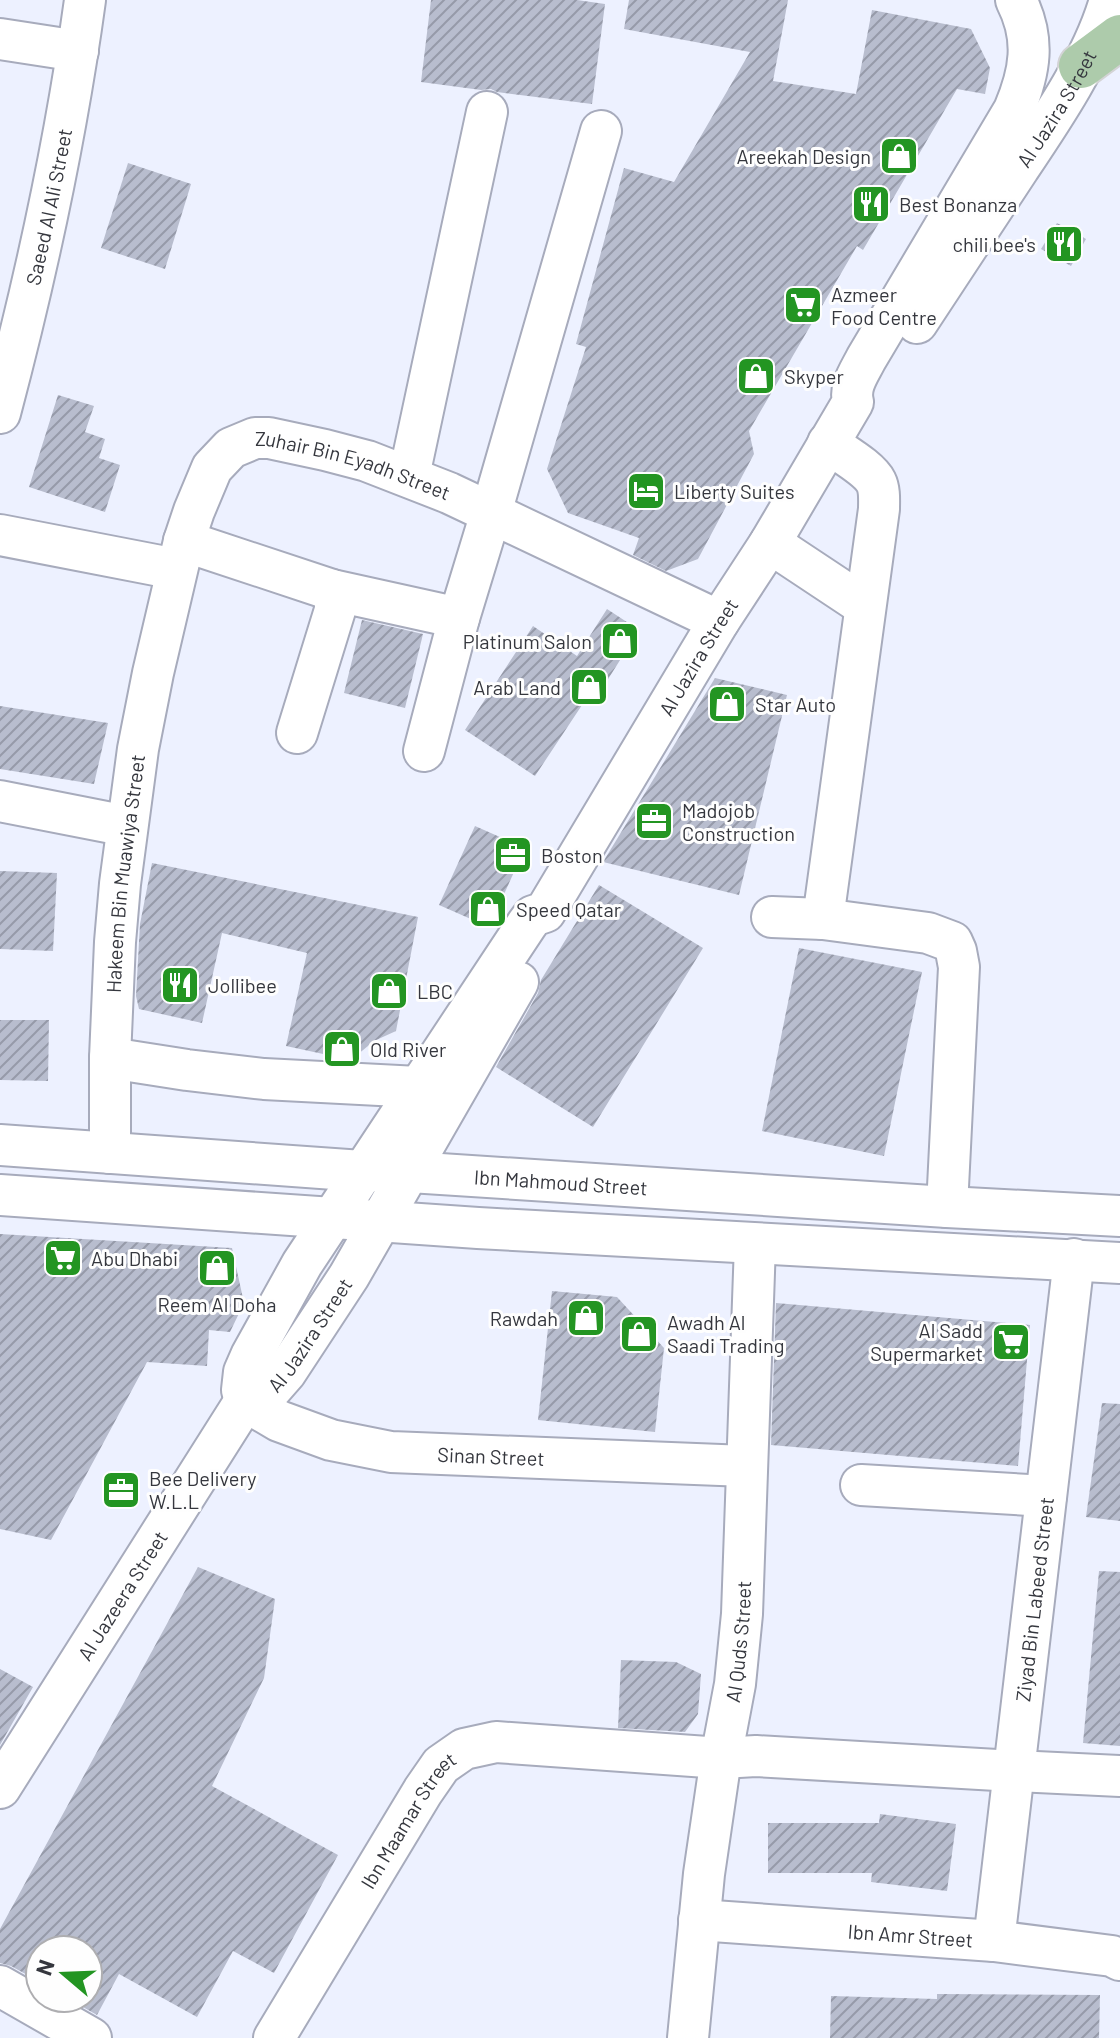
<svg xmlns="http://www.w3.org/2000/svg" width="1120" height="2038" font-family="Barlow,sans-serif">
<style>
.building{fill:url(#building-hatch)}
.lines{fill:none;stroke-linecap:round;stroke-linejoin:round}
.minor-casing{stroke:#a7abbc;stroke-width:44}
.major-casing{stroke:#d3d3d5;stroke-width:48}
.minor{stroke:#fff;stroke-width:40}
.major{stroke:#adcbab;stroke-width:44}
.labels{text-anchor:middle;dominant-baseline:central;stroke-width:6;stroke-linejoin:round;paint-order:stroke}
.street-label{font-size:20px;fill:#35373e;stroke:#fefefe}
.poi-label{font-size:20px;fill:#35373e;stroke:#fefefe;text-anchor:start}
</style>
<defs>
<pattern id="building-hatch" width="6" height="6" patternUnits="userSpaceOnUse" patternTransform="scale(2)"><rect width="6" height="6" fill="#b8bdce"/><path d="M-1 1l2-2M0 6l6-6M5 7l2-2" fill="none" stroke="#969aa9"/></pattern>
</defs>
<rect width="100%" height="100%" fill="#edf1ff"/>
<!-- building -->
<g class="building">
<polygon points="431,0 577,0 605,4 592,104 497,92 491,89 481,90 421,82"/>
<polygon points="629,0 788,0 773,81 856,94 872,10 971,29 990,68 985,94 957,89 863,250 857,246 749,431 754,454 698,559 666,571 633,555 639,538 568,513 547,469 586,347 576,344 624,168 674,182 750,52 624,29"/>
<polygon points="128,163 191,184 165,269 101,248"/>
<polygon points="1057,223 1086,239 1071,266 1041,249"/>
<polygon points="58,395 94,406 85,432 105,439 99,458 120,465 105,512 29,487"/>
<polygon points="607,609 639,630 593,703 586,699 535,776 465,730 533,626 577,656"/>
<polygon points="362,620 423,634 405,708 344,693"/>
<polygon points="715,678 787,695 739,895 603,862"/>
<polygon points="0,706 108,723 94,784 0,769"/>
<polygon points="475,826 525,848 489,927 439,905"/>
<polygon points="152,863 418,917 396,1031 374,1041 351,1060 286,1046 307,953 222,933 202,1023 139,1009 136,996 140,924"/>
<polygon points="0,871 57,873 53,951 0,949"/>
<polygon points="599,885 703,948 593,1127 496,1067 538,993 541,980"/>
<polygon points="799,948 922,972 884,1156 762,1131"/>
<polygon points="0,1020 49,1020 48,1081 0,1080"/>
<polygon points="0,1234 232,1248 244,1303 230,1332 209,1330 207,1366 147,1362 51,1540 0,1529"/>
<polygon points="552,1291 617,1297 664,1348 655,1432 538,1420"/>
<polygon points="776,1303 1030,1325 1018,1466 771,1445"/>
<polygon points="1102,1403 1120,1404 1120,1521 1086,1517"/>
<polygon points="198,1567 275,1599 264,1678 212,1786 338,1855 274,1973 233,1951 197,2017 119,1974 97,2015 67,1998 88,1998 88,1950 40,1950 40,1982 11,1966 0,1963 0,1929"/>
<polygon points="1099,1571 1120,1572 1120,1746 1083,1743"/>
<polygon points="621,1660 676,1662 701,1674 698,1714 685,1732 618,1728"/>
<polygon points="0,1669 33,1687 0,1745"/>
<polygon points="880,1814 956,1824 947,1891 871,1882 872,1873 768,1873 768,1823 879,1823"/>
<polygon points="937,1994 1100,1995 1099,2038 830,2038 831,1996 937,1999"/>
</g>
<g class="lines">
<!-- minor casing -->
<g class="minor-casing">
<g id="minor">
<polyline points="0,39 78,51"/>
<path id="s1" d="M917,323C951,271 985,220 1019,168C1052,119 1094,57 1110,0"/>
<path id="s2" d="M0,413C36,277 66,139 85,0"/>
<polyline points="409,476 487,112"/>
<polyline points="0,535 176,569"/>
<polyline points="184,541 332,590 459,618"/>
<polyline points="770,543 865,606"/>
<polyline points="297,733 335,610 335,599 332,590"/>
<polyline points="424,751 459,618 491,513 601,131"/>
<polyline points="0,801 127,826"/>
<polyline points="772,917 823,919 928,933 952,942 956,951 959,967 947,1207"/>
<path d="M823,919L879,509C879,501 880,490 876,482C869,468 841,453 828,443"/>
<polyline points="110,1058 187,1070 264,1079 418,1087"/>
<path id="s3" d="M0,1145L362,1171L410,1172L947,1207L1120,1216"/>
<path id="s4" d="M110,1153V1058L115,942L120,884L138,749L153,673L184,541L194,511L212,468L231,448L255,438H269L325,450L367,461L449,493L719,621"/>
<polyline points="0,1195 478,1228 1120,1263"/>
<path id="s5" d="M245,1401L242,1390L244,1372L251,1356L302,1264L527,924L533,916L545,912L719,621L770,543L853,402C849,386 859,373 866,359L1014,110C1030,72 1036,39 1016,0"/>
<path id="s6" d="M245,1401L279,1421L331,1440L391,1452L746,1466"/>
<polyline points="861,1485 1046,1496"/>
<path id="s7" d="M0,1788L245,1401L259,1398L272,1388L286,1372L349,1276L518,982"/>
<path id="s8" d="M699,1920L994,1941L1112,1956L1120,1960"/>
<path id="s9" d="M994,1941L1074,1259"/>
<polyline points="0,1986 91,2038"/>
<path id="s10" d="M274,2038L423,1791L441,1765L464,1749L496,1742L721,1758L756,1756L1014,1771L1120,1776"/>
<path id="s11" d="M688,2038L704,1874L721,1758L735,1684L742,1614L755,1244"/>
</g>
</g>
<!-- major casing -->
<g class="major-casing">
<polyline id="major" points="1081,66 1120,37"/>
</g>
<!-- minor -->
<use href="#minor" class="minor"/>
<!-- major -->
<use href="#major" class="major"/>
</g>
<!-- icons -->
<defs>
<g id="shop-square" transform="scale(2)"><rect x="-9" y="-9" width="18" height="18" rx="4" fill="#239522" stroke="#fefefe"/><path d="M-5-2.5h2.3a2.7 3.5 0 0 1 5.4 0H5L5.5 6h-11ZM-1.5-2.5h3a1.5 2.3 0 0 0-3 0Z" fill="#fff"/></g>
<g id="restaurant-square" transform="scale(2)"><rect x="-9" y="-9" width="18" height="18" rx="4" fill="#239522" stroke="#fefefe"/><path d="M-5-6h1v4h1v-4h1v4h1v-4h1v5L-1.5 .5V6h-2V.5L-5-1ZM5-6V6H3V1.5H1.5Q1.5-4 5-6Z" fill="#fff"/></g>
<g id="supermarket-square" transform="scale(2)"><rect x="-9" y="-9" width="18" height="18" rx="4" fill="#239522" stroke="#fefefe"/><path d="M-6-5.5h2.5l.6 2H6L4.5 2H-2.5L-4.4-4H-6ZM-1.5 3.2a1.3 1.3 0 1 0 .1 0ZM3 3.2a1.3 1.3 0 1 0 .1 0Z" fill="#fff"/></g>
<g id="hotel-square" transform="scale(2)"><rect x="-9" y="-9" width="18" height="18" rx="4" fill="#239522" stroke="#fefefe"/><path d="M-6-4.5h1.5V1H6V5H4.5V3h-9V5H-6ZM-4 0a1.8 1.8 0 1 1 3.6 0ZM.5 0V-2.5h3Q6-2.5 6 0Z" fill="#fff"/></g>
<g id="office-square" transform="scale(2)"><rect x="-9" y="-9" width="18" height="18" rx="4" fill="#239522" stroke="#fefefe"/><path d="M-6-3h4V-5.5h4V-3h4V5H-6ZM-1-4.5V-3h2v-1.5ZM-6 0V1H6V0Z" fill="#fff"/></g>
</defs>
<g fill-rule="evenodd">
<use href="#shop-square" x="899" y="156"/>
<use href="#restaurant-square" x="871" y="204"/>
<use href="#restaurant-square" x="1064" y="244"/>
<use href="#supermarket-square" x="803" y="305"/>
<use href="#shop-square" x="756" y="376"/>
<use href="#hotel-square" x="646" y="491"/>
<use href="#shop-square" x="620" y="641"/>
<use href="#shop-square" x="589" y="687"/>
<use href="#shop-square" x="727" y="704"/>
<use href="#office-square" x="654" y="821"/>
<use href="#office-square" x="513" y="855"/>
<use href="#shop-square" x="488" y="909"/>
<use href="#restaurant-square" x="180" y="985"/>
<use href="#shop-square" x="389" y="991"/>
<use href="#shop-square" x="342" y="1049"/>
<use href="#supermarket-square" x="63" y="1258"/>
<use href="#shop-square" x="217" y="1268"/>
<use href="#shop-square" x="586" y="1318"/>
<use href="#shop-square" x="639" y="1334"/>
<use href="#supermarket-square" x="1011" y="1342"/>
<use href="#office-square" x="121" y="1490"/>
</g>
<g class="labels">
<!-- street labels -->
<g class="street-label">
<text stroke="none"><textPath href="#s1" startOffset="256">Al Jazira Street</textPath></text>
<text stroke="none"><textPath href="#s2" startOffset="212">Saeed Al Ali Street</textPath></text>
<text stroke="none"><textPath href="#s4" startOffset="852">Zuhair Bin Eyadh Street</textPath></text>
<text stroke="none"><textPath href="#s5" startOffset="880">Al Jazira Street</textPath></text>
<text stroke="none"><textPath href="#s4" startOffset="280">Hakeem Bin Muawiya Street</textPath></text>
<text stroke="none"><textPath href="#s3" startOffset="562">Ibn Mahmoud Street</textPath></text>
<text stroke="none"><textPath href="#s7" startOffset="554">Al Jazira Street</textPath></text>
<text stroke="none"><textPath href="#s6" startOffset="256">Sinan Street</textPath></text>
<text stroke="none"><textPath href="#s7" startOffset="228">Al Jazeera Street</textPath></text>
<text stroke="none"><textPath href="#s9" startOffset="344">Ziyad Bin Labeed Street</textPath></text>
<text stroke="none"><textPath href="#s11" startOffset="400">Al Quds Street</textPath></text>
<text stroke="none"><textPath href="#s10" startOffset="256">Ibn Maamar Street</textPath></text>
<text stroke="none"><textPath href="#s8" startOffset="212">Ibn Amr Street</textPath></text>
</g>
<!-- poi labels -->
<g class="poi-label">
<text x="871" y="156" text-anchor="end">Areekah Design</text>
<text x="899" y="204">Best Bonanza</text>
<text x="1036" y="244" text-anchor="end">chili bee's</text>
<text x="831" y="294">Azmeer<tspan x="831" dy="23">Food Centre</tspan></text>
<text x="784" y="376">Skyper</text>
<text x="674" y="491">Liberty Suites</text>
<text x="592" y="641" text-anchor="end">Platinum Salon</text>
<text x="561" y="687" text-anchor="end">Arab Land</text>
<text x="755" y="704">Star Auto</text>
<text x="682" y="810">Madojob<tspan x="682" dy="23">Construction</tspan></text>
<text x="541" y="855">Boston</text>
<text x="516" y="909">Speed Qatar</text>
<text x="208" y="985">Jollibee</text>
<text x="417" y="991">LBC</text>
<text x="370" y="1049">Old River</text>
<text x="91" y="1258">Abu Dhabi</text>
<text x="217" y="1304" text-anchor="middle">Reem Al Doha</text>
<text x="558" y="1318" text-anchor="end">Rawdah</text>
<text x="667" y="1322">Awadh Al<tspan x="667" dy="23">Saadi Trading</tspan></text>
<text x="983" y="1330" text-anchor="end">Al Sadd<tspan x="983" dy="23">Supermarket</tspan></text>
<text x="149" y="1478">Bee Delivery<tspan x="149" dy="23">W.L.L</tspan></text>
</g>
</g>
<!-- north arrow -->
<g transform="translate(64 1974) rotate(289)"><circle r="38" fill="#fefefe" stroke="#aeaeb1" stroke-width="2"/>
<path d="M0-6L14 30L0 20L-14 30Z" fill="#239522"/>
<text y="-12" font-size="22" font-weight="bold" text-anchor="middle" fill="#35373e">N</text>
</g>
</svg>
